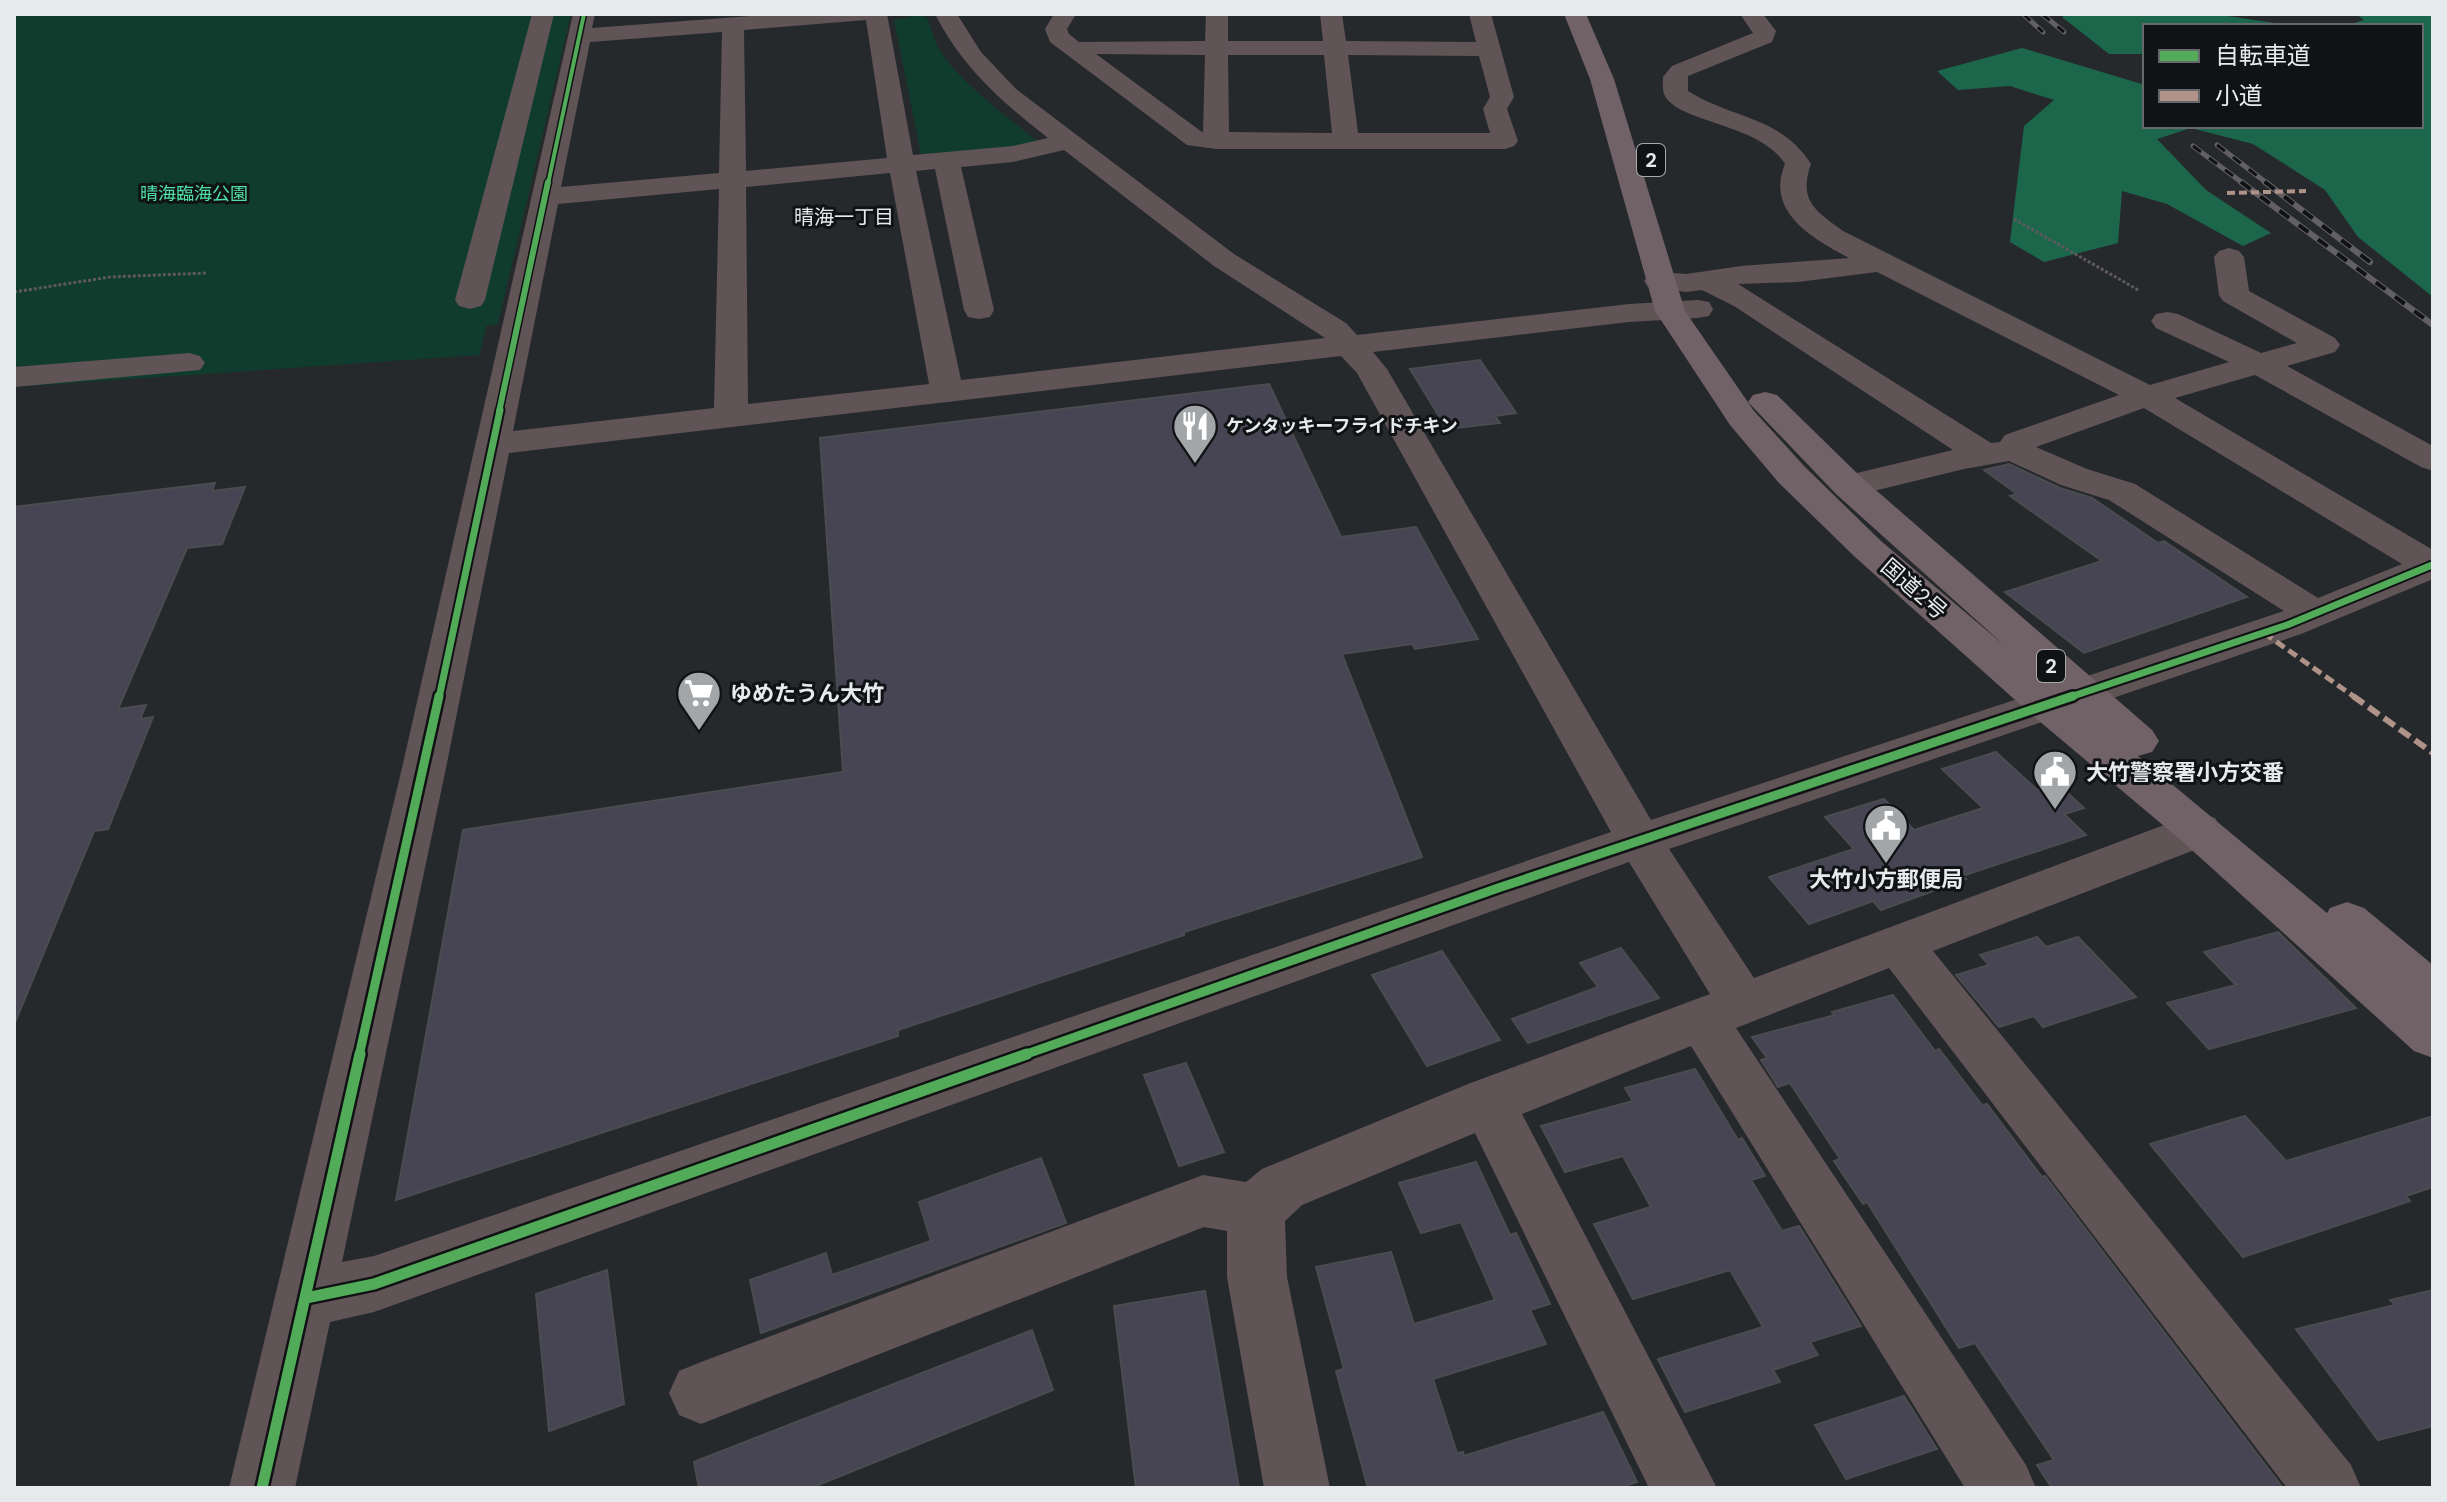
<svg xmlns="http://www.w3.org/2000/svg" width="2447" height="1502" font-family="'DM Sans','Noto Sans JP',sans-serif">
<style>
.green{fill:#0f3c2c}
.forest{fill:#1c674c}
.building{fill:#474454;stroke:#4b4c4f;stroke-width:2}
.lines{fill:none;stroke-linecap:round;stroke-linejoin:round}
.path{stroke:#5f595c;stroke-width:3;stroke-dasharray:3 2;stroke-linecap:butt}
.minor{fill:#605457;fill-rule:evenodd}
.highway{fill:#706267;fill-rule:evenodd}
.rail-far1-casing{stroke:#636063;stroke-width:5}
.rail-casing{stroke:#636063;stroke-width:6}
.rail-far1{stroke:#101214;stroke-width:3;stroke-dasharray:10;stroke-linecap:butt}
.rail{stroke:#101214;stroke-width:4;stroke-dasharray:12;stroke-linecap:butt}
.quiet-far2{stroke:#af9288;stroke-width:4;stroke-dasharray:8 4;stroke-linecap:butt}
.quiet-far1{stroke:#af9288;stroke-width:5;stroke-dasharray:10 5;stroke-linecap:butt}
.quiet{stroke:#af9288;stroke-width:6;stroke-dasharray:13 6;stroke-linecap:butt}
.cycleway-far4-casing{stroke:#101214;stroke-width:7}
.cycleway-far3-casing{stroke:#101214;stroke-width:9}
.cycleway-far2-casing{stroke:#101214;stroke-width:11}
.cycleway-far1-casing{stroke:#101214;stroke-width:14}
.cycleway-casing{stroke:#101214;stroke-width:16}
.cycleway-far4{stroke:#51ab58;stroke-width:4}
.cycleway-far3{stroke:#51ab58;stroke-width:6}
.cycleway-far2{stroke:#51ab58;stroke-width:7}
.cycleway-far1{stroke:#51ab58;stroke-width:9}
.cycleway{stroke:#51ab58;stroke-width:11}
.labels{text-anchor:middle;dominant-baseline:central;stroke-width:6;stroke-linejoin:round;paint-order:stroke}
.far-park-label{font-size:18px;fill:#4de0a7;stroke:#101214}
.far-poi-label{font-size:18px;font-weight:bold;fill:#e7eaed;stroke:#101214;text-anchor:start}
.shield{fill:#101214;stroke:#a6a9ac;stroke-width:2}
.shield-label{font-size:20px;font-weight:bold;fill:#e7eaed}
.far-neighbourhood-label{font-size:20px;fill:#e7eaed;stroke:#101214}
.street-label{font-size:22px;fill:#e7eaed;stroke:#101214}
.poi-label{font-size:22px;font-weight:bold;fill:#e7eaed;stroke:#101214;text-anchor:start}
</style>
<rect width="100%" height="100%" fill="#26292c"/>
<!-- green -->
<g class="green">
<polygon points="14,14 571,14 501,311 498,324 486,326 480,355 14,387"/>
<path d="M920,15L927,18C931,27 934,39 938,47C957,81 1010,119 1040,143L922,159L894,20Z"/>
</g>
<!-- forest -->
<g class="forest">
<polygon points="2068,14 2214,14 2294,26 2145,26 2145,54 2109,54 2062,17"/>
<polygon points="2356,14 2433,14 2433,297 2358,237 2325,190 2253,144 2191,128 2157,139 2206,190 2271,233 2243,246 2167,204 2122,191 2118,243 2044,262 2010,242 2024,126 2054,100 2010,86 1958,90 1937,71 2022,48 2145,85 2145,126 2421,126 2421,26 2343,26 2364,20"/>
</g>
<!-- building -->
<g class="building">
<polygon points="1480,360 1516,413 1495,416 1500,423 1447,429 1410,369"/>
<polygon points="1269,384 1341,537 1416,527 1478,639 1415,649 1412,644 1342,654 1422,857 1184,932 1184,935 898,1030 898,1036 396,1200 463,830 843,772 820,438"/>
<polygon points="2009,464 2060,488 2092,498 2158,543 2164,541 2247,597 2084,653 2005,592 2102,561 2010,496 2017,494 1984,470"/>
<polygon points="215,483 212,491 245,487 222,544 187,548 118,709 146,705 140,719 153,717 108,829 94,831 14,1025 14,507"/>
<polygon points="1996,752 2037,790 2057,783 2084,808 2064,814 2086,835 1962,876 1966,879 1881,910 1873,901 1809,924 1769,877 1854,849 1825,817 1884,799 1914,830 1983,808 1942,769"/>
<polygon points="2278,932 2356,1008 2209,1049 2167,1003 2236,985 2204,952"/>
<polygon points="2037,937 2046,947 2078,937 2136,997 2043,1027 2034,1016 1999,1027 1956,975 1989,965 1980,955"/>
<polygon points="1621,948 1659,998 1528,1043 1512,1019 1598,987 1580,963"/>
<polygon points="1442,951 1500,1040 1427,1066 1372,975"/>
<polygon points="1893,995 1935,1051 1939,1049 1982,1105 1987,1104 2042,1177 2045,1176 2283,1488 2052,1488 2037,1465 2054,1460 1975,1343 1959,1348 1867,1202 1863,1204 1834,1161 1840,1159 1790,1083 1778,1087 1761,1060 1767,1058 1752,1037 1835,1015 1832,1012"/>
<polygon points="1186,1063 1224,1152 1179,1166 1144,1075"/>
<polygon points="1695,1069 1738,1140 1742,1138 1765,1176 1751,1180 1782,1231 1799,1226 1861,1326 1810,1342 1818,1355 1773,1370 1780,1382 1685,1412 1658,1359 1763,1327 1730,1270 1633,1299 1594,1224 1651,1207 1623,1156 1565,1172 1541,1126 1633,1101 1625,1088"/>
<polygon points="2245,1116 2286,1161 2433,1116 2433,1187 2406,1196 2410,1201 2243,1257 2150,1144"/>
<polygon points="1041,1158 1066,1223 761,1333 750,1280 826,1253 832,1275 931,1241 919,1202"/>
<polygon points="1476,1162 1510,1235 1516,1233 1550,1304 1530,1310 1546,1344 1433,1379 1457,1453 1463,1452 1464,1456 1603,1412 1637,1482 1619,1488 1368,1488 1336,1371 1344,1369 1316,1267 1391,1252 1414,1324 1495,1300 1461,1222 1421,1233 1399,1183"/>
<polygon points="607,1270 624,1404 549,1431 536,1294"/>
<polygon points="2433,1290 2433,1426 2378,1440 2296,1329 2395,1305 2390,1300"/>
<polygon points="1205,1291 1239,1488 1136,1488 1114,1306"/>
<polygon points="1032,1330 1053,1390 811,1488 699,1488 694,1462"/>
<polygon points="1904,1396 1937,1449 1846,1479 1815,1425"/>
</g>
<g class="lines">
<!-- path -->
<g class="path">
<polyline points="2014,219 2140,291"/>
<polyline points="14,292 110,277 207,273"/>
</g>
<!-- minor -->
<g class="minor">
<polygon points="532,14 554,14 485,300 481,306 470,309 459,306 455,300"/>
<path d="M573,14H595L592,28L778,14H887L913,155L1013,146L1048,138C1002,102 962,67 935,14H957L981,52L1016,89L1234,254L1346,323L1357,335L1629,304L1698,300L1709,302L1713,309L1709,316L1698,318L1629,322L1373,352L1387,369L1651,820L2284,611L2109,500L2061,485L2009,461L1964,469L1849,497L1836,494L1831,486L1836,478L1953,450L1734,306L1702,290L1686,292L1648,287L1644,281L1648,275L1659,272L1686,274L1741,266L1849,258C1812,238 1765,212 1785,164C1761,124 1680,123 1665,96C1662,91 1663,83 1663,77L1672,66L1753,33L1740,14H1763L1776,31L1772,42L1688,76V91C1732,119 1781,116 1811,164C1798,200 1815,211 1843,231L2150,385L2229,362L2156,328L2151,321L2156,314L2167,312L2178,314L2261,353L2297,343L2223,301L2219,295L2214,257L2219,251L2229,248L2239,251L2244,257L2249,291L2335,338L2340,345L2335,352L2287,366L2433,446V471L2421,467L2255,375L2175,398L2433,550V579L2301,634L1669,849L1754,978L2183,818L2199,813L2215,818L2222,830L2215,842L1933,951L2351,1465L2361,1488H2287L1889,968L1736,1028L2026,1465L2036,1488H1965L1691,1046L1522,1114L1717,1488H1649L1475,1133L1302,1205L1285,1221L1287,1277L1330,1488H1264L1227,1277V1231L1204,1227L701,1424L679,1415L669,1393L679,1371L701,1362L1203,1175L1246,1182L1262,1169L1468,1084L1710,994L1629,862L374,1312L330,1322L295,1488H229L402,768ZM866,20L887,158L746,171L744,30ZM722,32L719,173L561,187L590,42ZM1064,150L1214,266L1325,338L961,380L916,171L935,169L964,310L968,317L979,319L990,317L994,310L961,167L1013,162ZM890,173L929,384L748,404L746,187ZM719,189L714,408L513,431L558,204ZM1877,272L2119,395L2005,435L2000,442L1991,443L1738,284L1798,282ZM1341,356L1357,373L1611,832L374,1256L342,1262L446,768L509,453ZM2144,408L2402,564L2318,598L2135,484L2087,469L2036,447Z"/>
<path d="M1054,14H1076L1067,29L1069,34L1079,42L1205,41L1206,14H1228V41H1323L1320,14H1342L1346,41L1476,42L1469,14H1491L1514,97L1507,109L1518,141L1514,146L1505,149H1216L1187,145L1050,42L1045,29ZM1096,54L1205,55L1203,132H1202ZM1228,55H1324L1332,133L1229,132ZM1348,55L1479,56L1490,97L1483,109L1490,133H1358Z"/>
<polygon points="189,353 200,356 205,363 200,370 14,387 14,367"/>
</g>
<!-- highway -->
<polygon class="highway" points="1564,14 1586,14 1614,79 1685,311 1754,411 1805,467 1881,541 2004,645 1836,494 1748,402 1753,395 1765,392 1777,395 1862,478 2152,730 2159,741 2152,752 2138,756 2327,913 2330,908 2347,902 2364,908 2433,965 2433,1058 2414,1051 2183,842 2032,715 1855,557 1779,483 1730,425 1655,311 1590,79"/>
<!-- rail-far1 casing -->
<g class="rail-far1-casing">
<g id="rail-far1">
<polyline points="2023,14 2043,32"/>
<polyline points="2042,14 2064,32"/>
<polyline points="2217,145 2268,184"/>
<polyline points="2193,146 2244,184"/>
</g>
</g>
<!-- rail casing -->
<g class="rail-casing">
<g id="rail">
<polyline points="2241,182 2433,325"/>
<polyline points="2265,182 2370,262"/>
</g>
</g>
<!-- rail-far1 -->
<use href="#rail-far1" class="rail-far1"/>
<!-- rail -->
<use href="#rail" class="rail"/>
<!-- quiet-far2 -->
<polyline class="quiet-far2" points="2227,193 2306,191"/>
<!-- quiet-far1 -->
<polyline class="quiet-far1" points="2264,633 2356,698"/>
<!-- quiet -->
<polyline class="quiet" points="2353,696 2433,753"/>
<!-- cycleway-far4 casing -->
<g class="cycleway-far4-casing">
<polyline id="cycleway-far4" points="548,184 584,14"/>
</g>
<!-- cycleway-far3 casing -->
<g class="cycleway-far3-casing">
<polyline id="cycleway-far3" points="499,412 548,182"/>
</g>
<!-- cycleway-far2 casing -->
<g class="cycleway-far2-casing">
<g id="cycleway-far2">
<polyline points="439,698 500,410"/>
<polyline points="2067,698 2287,625 2432,565"/>
</g>
</g>
<!-- cycleway-far1 casing -->
<g class="cycleway-far1-casing">
<g id="cycleway-far1">
<polyline points="359,1056 439,696"/>
<polyline points="1021,1056 1501,887 2073,696"/>
</g>
</g>
<!-- cycleway casing -->
<g class="cycleway-casing">
<g id="cycleway">
<polyline points="306,1298 374,1284 1027,1054"/>
<polyline points="262,1488 360,1054"/>
</g>
</g>
<!-- cycleway-far4 -->
<use href="#cycleway-far4" class="cycleway-far4"/>
<!-- cycleway-far3 -->
<use href="#cycleway-far3" class="cycleway-far3"/>
<!-- cycleway-far2 -->
<use href="#cycleway-far2" class="cycleway-far2"/>
<!-- cycleway-far1 -->
<use href="#cycleway-far1" class="cycleway-far1"/>
<!-- cycleway -->
<use href="#cycleway" class="cycleway"/>
</g>
<!-- icons -->
<defs>
<g id="restaurant-pin" transform="scale(2.3)"><path d="M0 17L-7.5 6A9.5 9.5 0 1 1 7.5 6Z" fill="#a3a6a9" stroke="#101214"/><path d="M-5-6h1v4h1v-4h1v4h1v-4h1v5L-1.5 .5V6h-2V.5L-5-1ZM5-6V6H3V1.5H1.5Q1.5-4 5-6Z" fill="#fff"/></g>
<g id="supermarket-pin" transform="scale(2.3)"><path d="M0 17L-7.5 6A9.5 9.5 0 1 1 7.5 6Z" fill="#a3a6a9" stroke="#101214"/><path d="M-6-5.5h2.5l.6 2H6L4.5 2H-2.5L-4.4-4H-6ZM-1.5 3.2a1.3 1.3 0 1 0 .1 0ZM3 3.2a1.3 1.3 0 1 0 .1 0Z" fill="#fff"/></g>
<g id="civic-pin" transform="scale(2.3)"><path d="M0 17L-7.5 6A9.5 9.5 0 1 1 7.5 6Z" fill="#a3a6a9" stroke="#101214"/><path d="M-.6-6.5H3V-4.5H.6V-3L4-1V1h2V6H-6V1h2V-1L-.6-3ZM-1.2 2.5V6h2.4V2.5Z" fill="#fff"/></g>
</defs>
<g fill-rule="evenodd">
<use href="#restaurant-pin" x="1195" y="426"/>
<use href="#supermarket-pin" x="699" y="693"/>
<use href="#civic-pin" x="2055" y="772"/>
<use href="#civic-pin" x="1886" y="826"/>
</g>
<g class="labels">
<!-- far-park labels -->
<g class="far-park-label">
<text x="194" y="194">晴海臨海公園</text>
</g>
<!-- far-poi labels -->
<g class="far-poi-label">
<text x="1226" y="426">ケンタッキーフライドチキン</text>
</g>
<!-- shield labels -->
<g class="shield">
<rect x="1637" y="144" width="28" height="32" rx="6"/>
<rect x="2037" y="650" width="28" height="32" rx="6"/>
</g>
<g class="shield-label">
<text x="1651" y="160">2</text>
<text x="2051" y="666">2</text>
</g>
<!-- far-neighbourhood labels -->
<g class="far-neighbourhood-label">
<text x="844" y="217">晴海一丁目</text>
</g>
<!-- street labels -->
<g class="street-label">
<text transform="translate(1914 589) rotate(41)">国道2号</text>
</g>
<!-- poi labels -->
<g class="poi-label">
<text x="730" y="693">ゆめたうん大竹</text>
<text x="2086" y="772">大竹警察署小方交番</text>
<text x="1886" y="879" text-anchor="middle">大竹小方郵便局</text>
</g>
</g>
<!-- border -->
<rect width="2447" height="1502" fill="none" stroke="#e7eaed" stroke-width="32"/>
<!-- legend -->
<rect x="2143" y="24" width="280" height="104" fill="#101214" stroke="#66686b" stroke-width="2"/>
<rect x="2159" y="50" width="40" height="12" fill="#51ab58" stroke="#66686b" stroke-width="2"/>
<text x="2215" y="64" font-size="24" fill="#e7eaed">自転車道</text>
<rect x="2159" y="90" width="40" height="12" fill="#af9288" stroke="#66686b" stroke-width="2"/>
<text x="2215" y="104" font-size="24" fill="#e7eaed">小道</text>
</svg>
